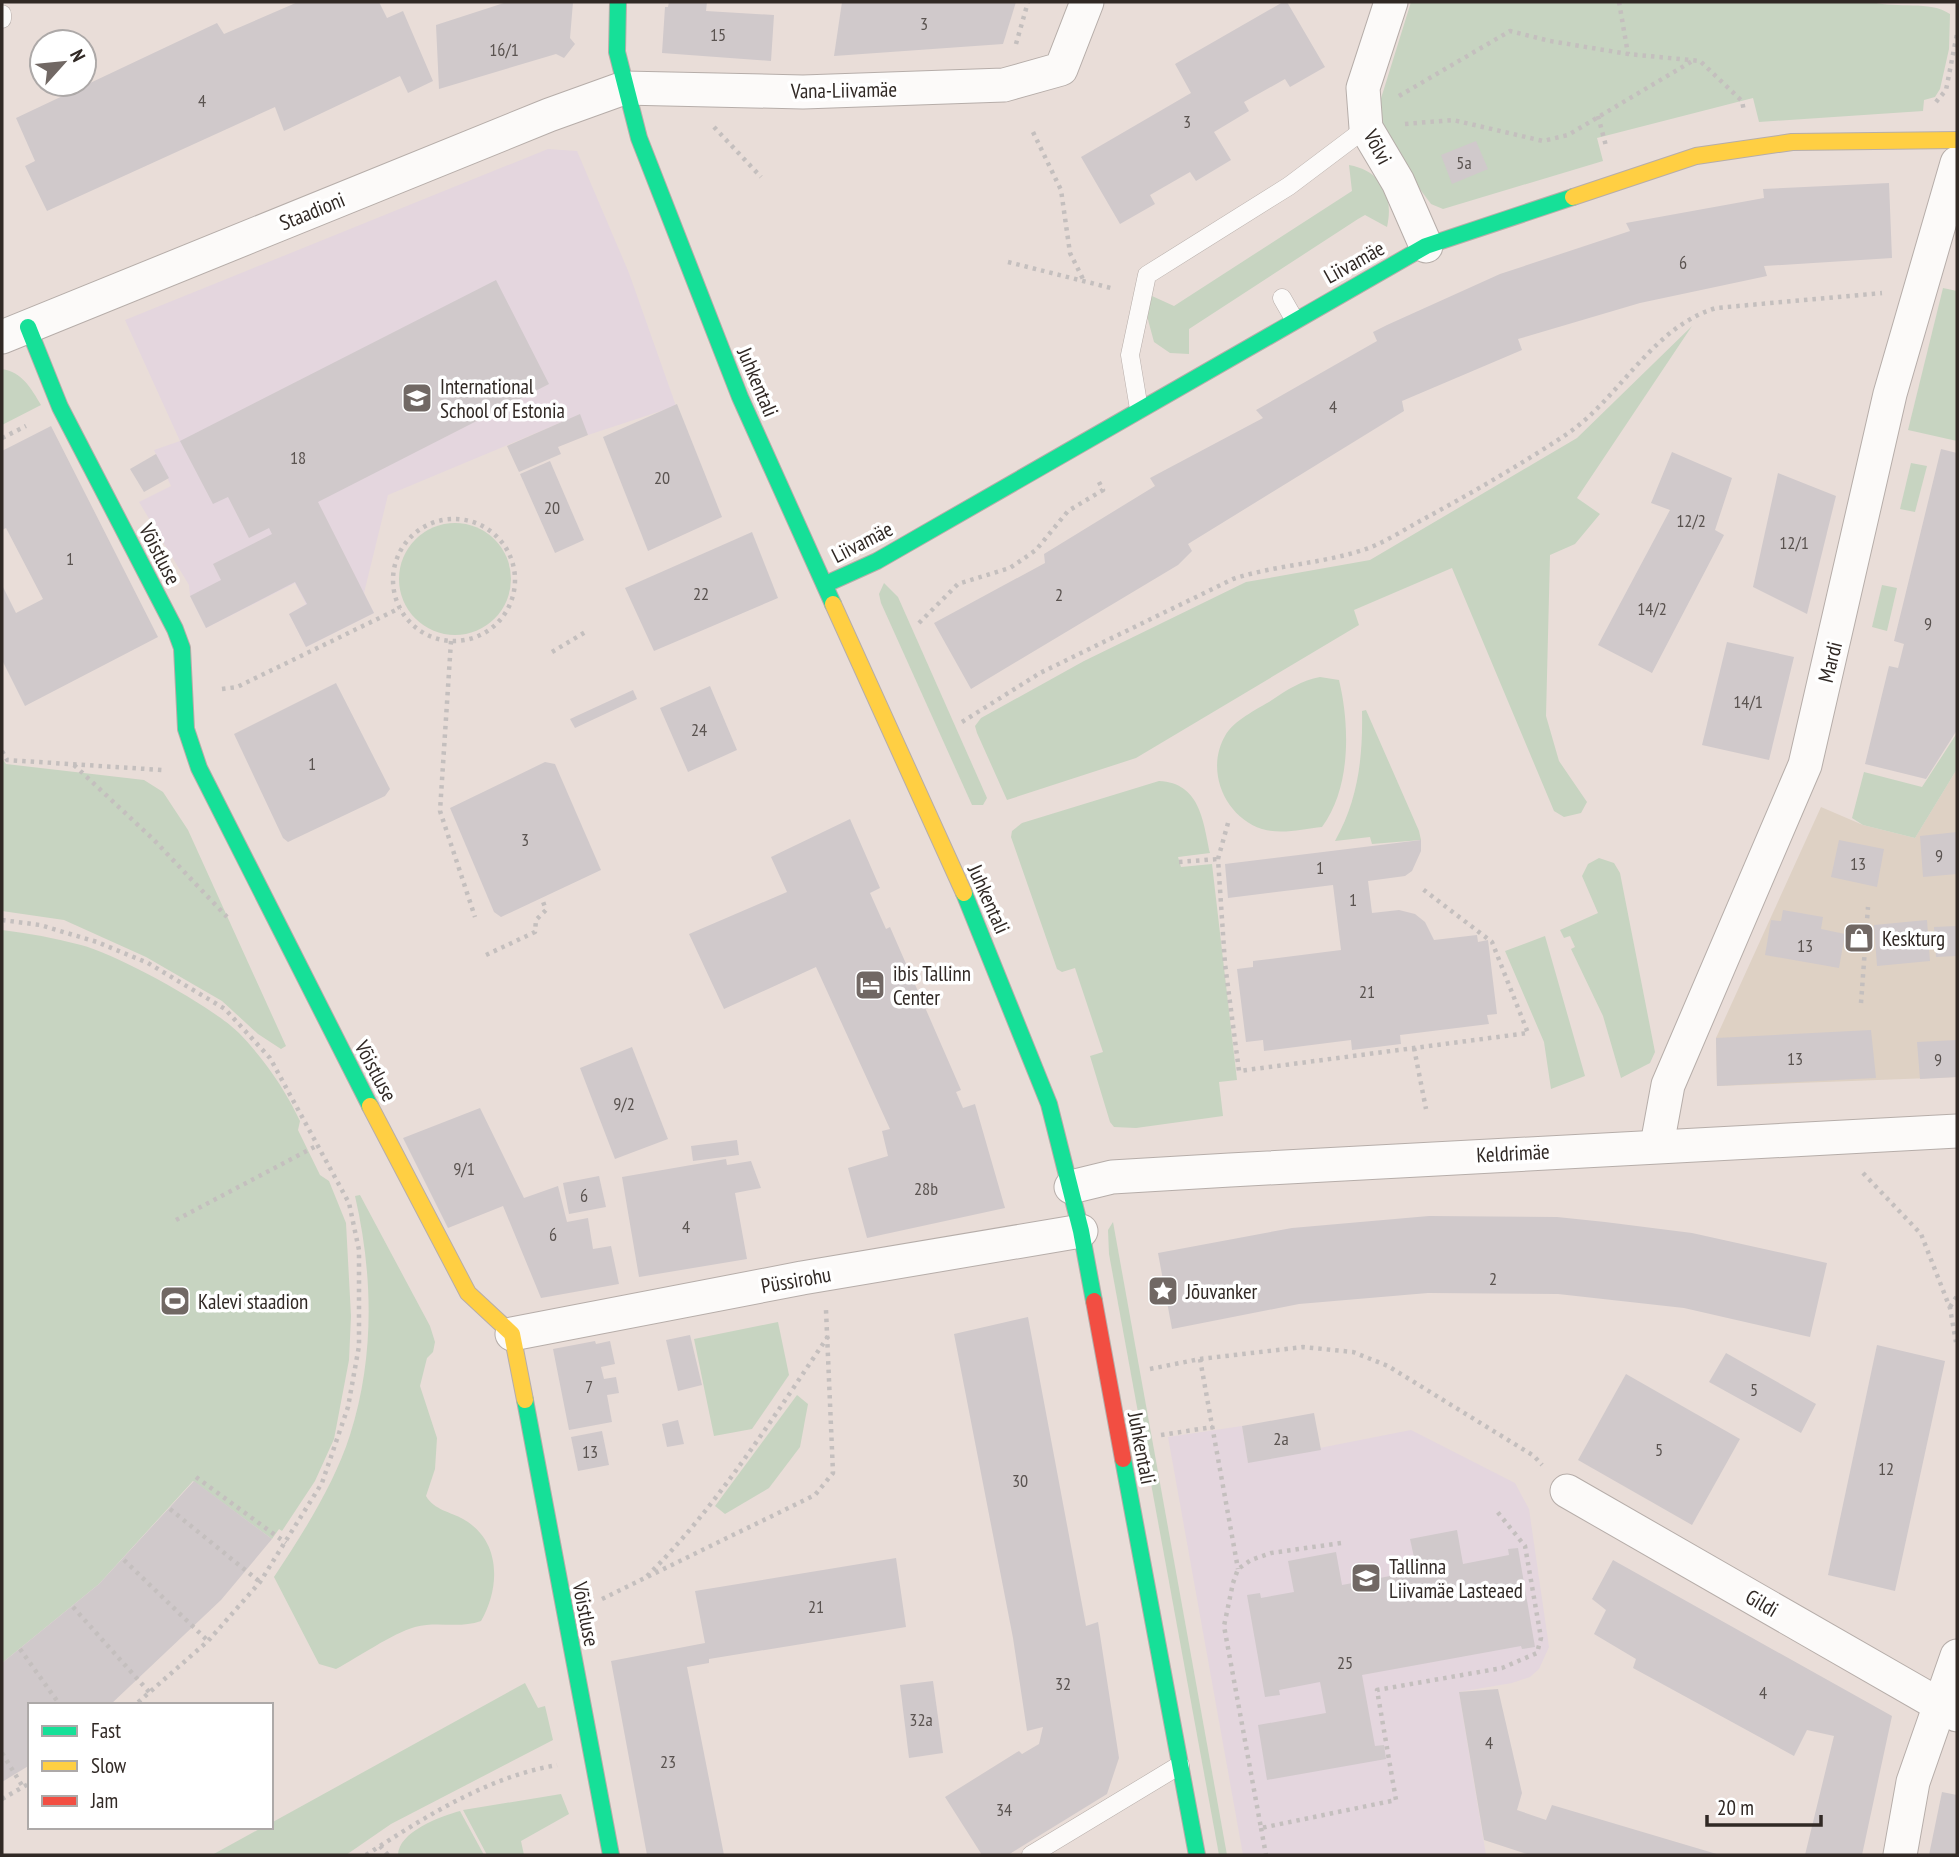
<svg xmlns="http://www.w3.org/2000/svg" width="1959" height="1857" font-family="'PT Sans Narrow',sans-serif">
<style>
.commercial{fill:#ded1c4}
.education{fill:#e4d6de}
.green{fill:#c7d4c1}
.building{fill:#d0c9cb}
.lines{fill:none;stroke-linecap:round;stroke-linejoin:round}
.lane-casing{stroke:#b6ada9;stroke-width:19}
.street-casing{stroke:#b6ada9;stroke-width:35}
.fast-casing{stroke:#b6ada9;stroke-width:18}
.slow-casing{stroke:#b6ada9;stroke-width:18}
.jam-casing{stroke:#b6ada9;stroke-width:18}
.path{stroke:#c4bfbe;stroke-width:4.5;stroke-dasharray:3.5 5;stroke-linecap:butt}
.lane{stroke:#fcfaf9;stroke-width:18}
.street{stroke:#fcfaf9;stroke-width:33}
.fast{stroke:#16e098;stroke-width:16}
.slow{stroke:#ffcf43;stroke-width:16}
.jam{stroke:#f24e42;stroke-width:16}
.labels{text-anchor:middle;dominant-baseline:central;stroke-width:7;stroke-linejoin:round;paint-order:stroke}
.number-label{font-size:18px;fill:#5a5350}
.street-label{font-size:21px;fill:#312925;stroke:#fff}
.poi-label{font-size:21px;fill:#312925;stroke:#fff;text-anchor:start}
</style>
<rect width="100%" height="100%" fill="#e9ddd8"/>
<!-- commercial -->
<polygon class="commercial" points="1957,769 1957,1077 1717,1086 1716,1038 1821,807 1863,825 1915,838"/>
<!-- education -->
<g class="education">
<polygon points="548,149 577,151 629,273 676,406 588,435 579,415 388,495 364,593 374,613 306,647 289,614 306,604 295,583 206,628 190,596 189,585 139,502 171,486 154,450 180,441 125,320"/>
<polygon points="1242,1426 1248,1462 1411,1430 1515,1483 1529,1509 1549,1647 1539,1669 1530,1677 1512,1683 1459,1692 1486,1855 1243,1855 1168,1437"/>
</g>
<!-- green -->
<g class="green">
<path d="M1411,2H1873C1897,9 1930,0 1950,14L1949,49L1940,89L1935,97L1924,100L1923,111L1759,122L1753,98L1597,138L1603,161L1443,209L1431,204L1419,188L1383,127L1378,108Z"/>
<path d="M1349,165C1382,171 1394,196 1387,227L1365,215L1358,219L1189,329V354L1170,353L1154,342L1147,316L1152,296L1174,306L1352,191Z"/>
<polygon points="1943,288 1957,291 1957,441 1908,430"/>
<polygon points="1692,326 1577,498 1600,514 1575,544 1550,555 1546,716 1559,761 1587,802 1581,813 1564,817 1554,811 1452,568 1354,610 1359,625 1136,758 1007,800 977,733 975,726 981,718 1084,661 1246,582 1370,560 1577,438"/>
<path d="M2,369C22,372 31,388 41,405L2,425Z"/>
<polygon points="1911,463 1927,466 1915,512 1900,509"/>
<circle cx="455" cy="579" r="56"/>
<polygon points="884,583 898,597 987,798 983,805 972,805 881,603 879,594"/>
<polygon points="1882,585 1897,588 1887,631 1872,627"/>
<path d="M1320,677L1339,680C1350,726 1351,788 1322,827C1303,829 1281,835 1262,829C1225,817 1205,771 1225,736C1234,720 1256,710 1272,700C1287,690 1302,680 1320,677Z"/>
<path d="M1366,710L1419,831L1421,840L1372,844L1370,837L1335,841C1358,800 1363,758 1362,711Z"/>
<polygon points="1957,733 1957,769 1915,838 1863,825 1852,818 1864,772 1922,787"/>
<polygon points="2,758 6,764 144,780 163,792 188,830 286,1046 281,1049 258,1034 222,1001 146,957 64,920 2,911"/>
<path d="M1159,781C1200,783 1203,820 1210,853L1178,857L1181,867L1212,864L1237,1080L1219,1082L1223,1116L1136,1128L1114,1127L1110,1122L1090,1056L1103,1052L1075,968L1062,972L1057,969L1011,837L1012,831L1022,823Z"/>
<polygon points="1599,858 1614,863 1620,873 1655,1052 1650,1063 1621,1078 1603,1016 1571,949 1575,947 1570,936 1564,938 1560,930 1598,913 1582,876 1588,864"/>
<path d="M2,930C28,933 55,938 81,945C117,954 213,1007 239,1033C264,1059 285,1089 300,1121L298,1130L320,1175L329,1181L346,1223L351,1316L349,1360L334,1439L315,1481L282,1531L279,1529L272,1539L193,1481L99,1584L2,1663Z"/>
<polygon points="1545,936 1585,1076 1551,1089 1544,1042 1505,951"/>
<path d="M360,1195L430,1326L435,1342L433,1352L427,1358L420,1386L437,1438L435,1469L426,1496C434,1510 451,1512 463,1519C502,1541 500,1588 481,1621C459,1629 438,1621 415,1627C391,1634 359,1657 336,1669L319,1664L274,1577C303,1533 334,1485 350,1435C375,1357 373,1274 355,1196Z"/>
<polygon points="1113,1222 1227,1855 1219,1855 1109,1254 1108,1230"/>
<polygon points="778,1322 789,1375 752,1429 714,1436 694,1339"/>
<polygon points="797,1395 808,1404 800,1447 769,1488 725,1514 715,1506"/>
<polygon points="525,1683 538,1708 545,1706 553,1740 391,1824 346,1855 212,1855 263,1827 271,1827 271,1823"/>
<polygon points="561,1794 569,1814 521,1841 524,1855 487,1855 463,1810"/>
<path d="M460,1811L484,1855H398C398,1832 441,1816 460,1811Z"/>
</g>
<!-- building -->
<g class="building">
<polygon points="298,2 379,2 387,18 403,11 433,81 408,93 400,76 284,131 275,107 47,211 25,166 35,161 16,118 217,23 224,34"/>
<polygon points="507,2 573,2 570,38 575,44 564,58 556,54 439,89 436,25"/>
<polygon points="669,2 707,2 706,11 774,15 771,61 662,53 665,7 668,7"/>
<polygon points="842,2 1016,2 1003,44 834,56"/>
<polygon points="1283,2 1287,2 1325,67 1290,87 1285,79 1244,102 1249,111 1214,132 1231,160 1196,181 1190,172 1150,195 1155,204 1120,224 1081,157 1191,93 1175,64"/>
<polygon points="1476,141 1488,169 1452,184 1441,155"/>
<polygon points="1889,183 1892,258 1764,266 1767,276 1640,303 1518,339 1522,350 1402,401 1404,411 1188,544 1192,551 1178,565 971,689 934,623 1045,563 1044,554 1155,486 1150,478 1263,418 1256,410 1377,341 1373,332 1387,325 1500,274 1630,231 1626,223 1764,198 1763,189"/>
<polygon points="496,280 549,384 318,502 374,613 306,647 289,614 307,604 295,582 206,628 190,596 221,580 213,564 272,534 269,528 249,538 228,497 213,504 180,441"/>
<polygon points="677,404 722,517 648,551 603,437"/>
<polygon points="580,414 588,435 558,447 561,454 519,472 507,446"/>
<polygon points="51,426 158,637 25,706 2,660 2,585 16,613 43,599 6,528 2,530 2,451"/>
<polygon points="1941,449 1957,453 1957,730 1926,779 1865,764 1889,666 1898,668 1904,644 1894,641"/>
<polygon points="1672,452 1732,478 1715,530 1724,535 1652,673 1598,645 1670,510 1651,503"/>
<polygon points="156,454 169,478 144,492 130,469"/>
<polygon points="550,461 584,540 555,553 520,474"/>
<polygon points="1778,473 1836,496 1807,614 1753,587"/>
<polygon points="752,532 778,598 654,651 625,588"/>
<polygon points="1727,642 1794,657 1769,760 1702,745"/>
<polygon points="336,683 390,789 385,796 288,842 283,838 234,734"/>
<polygon points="710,686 737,750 688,772 660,708"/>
<polygon points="633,690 637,699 575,728 570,719"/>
<polygon points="545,762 555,764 601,870 501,917 494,912 450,808"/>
<polygon points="850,819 880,888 870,893 886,929 890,927 961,1090 956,1092 963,1108 975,1104 1005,1208 867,1238 848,1168 888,1156 882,1131 890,1129 816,967 724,1009 689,934 787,892 771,857"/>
<polygon points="1957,832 1957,874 1923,877 1920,836"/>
<polygon points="1421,840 1421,851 1412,871 1405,876 1368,881 1372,913 1399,910 1415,914 1425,922 1434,940 1477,935 1478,942 1488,940 1497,1014 1487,1015 1489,1024 1400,1035 1401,1044 1352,1050 1351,1040 1264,1051 1263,1040 1246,1042 1237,969 1253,967 1253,961 1341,950 1333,885 1228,898 1225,864"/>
<polygon points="1839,840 1884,849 1877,887 1831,877"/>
<polygon points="1783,910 1823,917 1821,929 1845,934 1839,968 1765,955 1771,920 1781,921"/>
<polygon points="1927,920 1930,961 1877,966 1874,925"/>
<polygon points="1957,926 1957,956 1936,957 1934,927"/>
<polygon points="1871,1030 1876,1078 1717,1086 1716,1038"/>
<polygon points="1957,1040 1957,1077 1920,1079 1917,1042"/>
<polygon points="632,1047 668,1139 615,1159 580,1068"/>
<polygon points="480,1108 524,1198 558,1186 567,1222 588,1218 593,1249 611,1246 619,1284 541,1298 503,1206 448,1228 403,1138"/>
<polygon points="737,1140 739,1155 693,1161 691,1146"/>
<polygon points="726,1159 727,1165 751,1161 761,1188 735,1193 747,1259 639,1277 622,1177"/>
<polygon points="599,1176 606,1207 569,1214 563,1183"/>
<polygon points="1429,1216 1557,1217 1605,1222 1692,1233 1827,1263 1810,1337 1684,1308 1558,1294 1428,1293 1299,1304 1172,1329 1158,1253 1292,1228"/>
<polygon points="1028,1317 1086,1626 1098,1622 1119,1758 1107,1794 1008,1855 982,1855 945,1797 1019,1751 1022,1754 1039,1744 1043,1727 1027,1731 1013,1638 954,1334"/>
<polygon points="690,1335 702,1385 678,1391 666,1340"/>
<polygon points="595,1341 596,1344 610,1341 615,1364 601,1367 604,1379 616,1377 619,1393 607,1395 612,1422 569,1430 553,1349"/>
<polygon points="1877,1345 1945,1361 1895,1591 1828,1575"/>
<polygon points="1726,1353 1816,1404 1801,1433 1709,1382"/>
<polygon points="1626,1374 1740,1439 1692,1525 1578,1460"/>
<polygon points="1314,1413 1321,1450 1248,1463 1242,1426"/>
<polygon points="678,1420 684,1444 667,1447 662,1424"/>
<polygon points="602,1431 609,1465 578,1471 571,1437"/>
<polygon points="194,1481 272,1539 221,1600 110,1705 30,1705 30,1765 2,1782 2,1663 99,1584"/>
<polygon points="1457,1530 1463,1564 1509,1555 1508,1549 1518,1548 1535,1647 1522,1649 1521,1646 1362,1675 1375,1746 1384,1745 1386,1759 1267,1780 1258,1725 1326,1713 1320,1682 1279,1690 1280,1695 1265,1697 1247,1595 1260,1593 1261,1598 1294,1592 1288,1561 1336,1552 1342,1585 1417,1571 1410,1539"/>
<polygon points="896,1558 906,1627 709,1659 709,1663 687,1667 724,1855 647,1855 611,1661 705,1643 695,1591"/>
<polygon points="1613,1560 1892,1716 1862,1855 1805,1855 1834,1736 1807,1730 1794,1756 1633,1668 1636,1659 1594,1634 1606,1610 1592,1599"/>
<polygon points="933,1681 943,1753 909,1758 900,1685"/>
<polygon points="1498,1689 1522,1793 1517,1810 1546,1820 1552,1805 1720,1855 1530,1855 1484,1840 1459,1692"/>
<polygon points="1942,1792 1957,1795 1957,1855 1929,1855"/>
</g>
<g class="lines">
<!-- lane casing -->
<g class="lane-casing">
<g id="lane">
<polyline points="2,14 2,19"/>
<polyline points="1282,298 1294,319"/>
<polyline points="1139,409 1130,355 1147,275 1289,186 1366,128"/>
<polyline points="1031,1855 1180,1765"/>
</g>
</g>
<!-- street casing -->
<g class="street-casing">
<g id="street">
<polyline points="1391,2 1363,88 1366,128 1398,182 1426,246"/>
<polyline points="2,337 549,115 624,88 803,92 1004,85 1061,69 1087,2"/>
<polyline points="1657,1145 1668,1085 1805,765 1890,394 1957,163"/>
<polyline points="1071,1187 1112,1177 1230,1170 1957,1131"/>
<polyline points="512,1334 802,1278 1081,1231"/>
<polyline points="1567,1491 1957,1715"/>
<polyline points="1900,1855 1913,1782 1957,1656"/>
</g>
</g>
<!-- fast casing -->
<g class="fast-casing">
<g id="fast">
<polyline points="618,2 617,52 639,138 740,397 833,604"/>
<polyline points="28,327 60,407 175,629 182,648 186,729 199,768 370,1106"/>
<polyline points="826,584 877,561 1426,246 1573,197"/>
<polyline points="964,893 1049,1104 1081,1231 1094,1301"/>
<polyline points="525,1400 611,1855"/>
<polyline points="1123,1459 1197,1855"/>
</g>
</g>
<!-- slow casing -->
<g class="slow-casing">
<g id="slow">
<polyline points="1573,197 1696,156 1792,142 1957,140"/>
<polyline points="833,604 964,893"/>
<polyline points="370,1106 468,1293 512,1334 525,1400"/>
</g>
</g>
<!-- jam casing -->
<g class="jam-casing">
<polyline id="jam" points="1094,1301 1123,1459"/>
</g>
<!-- path -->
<g class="path">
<polyline points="1619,2 1628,54"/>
<polyline points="1016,44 1028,2"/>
<polyline points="1399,96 1510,31 1550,41 1628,54 1700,61 1742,101 1744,111"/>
<polyline points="1936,102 1946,90 1957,34"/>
<polyline points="1598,116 1606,146"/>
<polyline points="1405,124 1453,120 1543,141 1568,135 1694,60"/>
<polyline points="714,127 761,177"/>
<polyline points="1033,132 1061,190 1070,253 1085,283"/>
<polyline points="1008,262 1115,289"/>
<polyline points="2,438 26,426"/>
<circle cx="454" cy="580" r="61"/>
<polyline points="919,623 958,584 1010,568 1036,550 1068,511 1103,490 1097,478"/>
<polyline points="451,641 440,811 475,917"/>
<polyline points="552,652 587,631"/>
<polyline points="222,689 237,687 400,608"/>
<path d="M962,722L1040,673L1233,579C1275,565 1320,564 1363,550C1382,544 1402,531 1420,521C1470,494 1520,465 1567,434C1620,398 1652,327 1716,308L1882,293"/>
<polyline points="2,751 7,760 162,770"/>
<polyline points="74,765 154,840 227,917"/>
<polyline points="1228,823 1218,859 1225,964 1239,1071 1528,1033 1492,942 1420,887"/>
<polyline points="1179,862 1218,859"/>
<polyline points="2,920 40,925 97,942 148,963 225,1009 270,1058 349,1203 359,1250 359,1346 348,1407 322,1483 260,1582 208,1641 135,1705"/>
<polyline points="486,955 535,932 536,920 546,910 542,899"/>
<polyline points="1861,1003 1868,907"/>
<polyline points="1414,1048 1426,1109"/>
<polyline points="1863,1173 1921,1234 1950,1308 1956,1342"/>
<polyline points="176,1220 318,1145"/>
<polyline points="1950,1307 1957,1296"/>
<polyline points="1200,1359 1238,1569"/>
<polyline points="1150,1369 1200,1359 1303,1347 1353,1352 1388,1366 1534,1456 1542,1465"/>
<polyline points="1161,1435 1213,1427"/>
<polyline points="196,1477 286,1543"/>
<polyline points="170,1509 260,1582"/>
<polyline points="1341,1543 1271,1553 1251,1560 1238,1569 1233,1583 1224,1626 1261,1828 1396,1800 1377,1690 1502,1668 1537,1653 1541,1638 1525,1546 1495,1509"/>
<polyline points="124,1560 208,1641"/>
<path d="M647,1576C715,1510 776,1413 829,1335"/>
<polyline points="602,1599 815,1495 833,1473 826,1310"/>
<polyline points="73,1607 150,1693"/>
<polyline points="20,1649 60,1705"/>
<polyline points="2,1753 23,1787"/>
<polyline points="2,1799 30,1783"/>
<polyline points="1261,1828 1266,1855"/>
<polyline points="380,1846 388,1855"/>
<path d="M366,1855C425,1817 487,1777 557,1765"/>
</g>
<!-- lane -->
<use href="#lane" class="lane"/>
<!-- street -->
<use href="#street" class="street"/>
<!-- fast -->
<use href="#fast" class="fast"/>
<!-- slow -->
<use href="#slow" class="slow"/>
<!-- jam -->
<use href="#jam" class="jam"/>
</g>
<!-- icons -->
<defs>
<g id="school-square" transform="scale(1.575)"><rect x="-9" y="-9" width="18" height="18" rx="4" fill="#716864" stroke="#fff"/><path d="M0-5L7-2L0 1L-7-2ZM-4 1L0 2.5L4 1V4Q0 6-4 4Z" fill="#fff"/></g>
<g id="shop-square" transform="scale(1.575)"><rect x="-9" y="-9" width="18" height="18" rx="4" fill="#716864" stroke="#fff"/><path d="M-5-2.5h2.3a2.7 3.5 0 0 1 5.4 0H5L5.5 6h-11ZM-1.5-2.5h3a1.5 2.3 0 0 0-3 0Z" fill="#fff"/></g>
<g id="hotel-square" transform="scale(1.575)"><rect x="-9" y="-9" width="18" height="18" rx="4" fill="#716864" stroke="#fff"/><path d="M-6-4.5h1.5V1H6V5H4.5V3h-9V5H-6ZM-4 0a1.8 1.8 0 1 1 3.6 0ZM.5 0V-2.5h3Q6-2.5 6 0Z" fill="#fff"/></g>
<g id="sight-square" transform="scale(1.575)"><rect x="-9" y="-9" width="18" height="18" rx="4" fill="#716864" stroke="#fff"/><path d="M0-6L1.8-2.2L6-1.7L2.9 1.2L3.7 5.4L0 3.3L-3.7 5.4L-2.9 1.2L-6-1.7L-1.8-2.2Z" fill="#fff"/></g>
<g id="stadium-square" transform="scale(1.575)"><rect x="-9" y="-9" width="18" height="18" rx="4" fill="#716864" stroke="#fff"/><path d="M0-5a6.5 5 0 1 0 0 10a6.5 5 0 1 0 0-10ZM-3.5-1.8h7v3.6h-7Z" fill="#fff"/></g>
</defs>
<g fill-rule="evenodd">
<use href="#school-square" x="417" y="398"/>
<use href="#shop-square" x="1859" y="938"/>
<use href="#hotel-square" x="870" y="985"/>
<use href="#sight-square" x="1163" y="1291"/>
<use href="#stadium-square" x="175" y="1301"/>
<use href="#school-square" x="1366" y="1578"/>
</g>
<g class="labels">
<!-- number labels -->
<g class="number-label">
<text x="924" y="23">3</text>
<text x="718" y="34">15</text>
<text x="504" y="49">16/1</text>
<text x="202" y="100">4</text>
<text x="1187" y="121">3</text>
<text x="1464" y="162">5a</text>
<text x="1683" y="262">6</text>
<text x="1333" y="406">4</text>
<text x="298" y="457">18</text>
<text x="662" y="477">20</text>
<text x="552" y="507">20</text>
<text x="1691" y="520">12/2</text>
<text x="1794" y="542">12/1</text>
<text x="70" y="558">1</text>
<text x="701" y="593">22</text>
<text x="1059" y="594">2</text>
<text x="1652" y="608">14/2</text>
<text x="1928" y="623">9</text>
<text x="1748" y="701">14/1</text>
<text x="699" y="729">24</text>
<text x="312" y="763">1</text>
<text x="525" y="839">3</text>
<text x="1939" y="855">9</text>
<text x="1858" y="863">13</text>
<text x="1320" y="867">1</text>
<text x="1353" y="899">1</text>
<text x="1805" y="945">13</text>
<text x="1367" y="991">21</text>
<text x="1795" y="1058">13</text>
<text x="1938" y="1059">9</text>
<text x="624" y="1103">9/2</text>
<text x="464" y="1168">9/1</text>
<text x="926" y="1188">28b</text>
<text x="584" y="1195">6</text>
<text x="686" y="1226">4</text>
<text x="553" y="1234">6</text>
<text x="1493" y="1278">2</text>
<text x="589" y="1386">7</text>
<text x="1754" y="1389">5</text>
<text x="1281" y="1438">2a</text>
<text x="1659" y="1449">5</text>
<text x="590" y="1451">13</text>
<text x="1886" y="1468">12</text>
<text x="1020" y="1480">30</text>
<text x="816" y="1606">21</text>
<text x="1345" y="1662">25</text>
<text x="1063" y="1683">32</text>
<text x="1763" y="1692">4</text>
<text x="921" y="1719">32a</text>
<text x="1489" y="1742">4</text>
<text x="668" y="1761">23</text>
<text x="1004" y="1809">34</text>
</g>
<!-- street labels -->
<g class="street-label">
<text transform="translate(844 90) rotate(-1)">Vana-Liivamäe</text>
<text transform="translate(1378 147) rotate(62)">Võlvi</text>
<text transform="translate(312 211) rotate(-22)">Staadioni</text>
<text transform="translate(1354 262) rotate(-29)">Liivamäe</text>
<text transform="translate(758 382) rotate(67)">Juhkentali</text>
<text transform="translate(862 542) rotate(-27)">Liivamäe</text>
<text transform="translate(160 554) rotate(63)">Võistluse</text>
<text transform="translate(1830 662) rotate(-76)">Mardi</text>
<text transform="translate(989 899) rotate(66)">Juhkentali</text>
<text transform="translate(376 1071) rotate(62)">Võistluse</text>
<text transform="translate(1513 1153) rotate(-3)">Keldrimäe</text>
<text transform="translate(796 1280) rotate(-10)">Püssirohu</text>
<text transform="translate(1142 1448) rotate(79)">Juhkentali</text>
<text transform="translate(1762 1603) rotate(30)">Gildi</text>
<text transform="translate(586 1614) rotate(79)">Võistluse</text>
</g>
<!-- poi labels -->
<g class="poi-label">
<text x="440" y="386">International<tspan x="440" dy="24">School of Estonia</tspan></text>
<text x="1882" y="938">Keskturg</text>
<text x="893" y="973">ibis Tallinn<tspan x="893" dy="24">Center</tspan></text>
<text x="1186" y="1291">Jõuvanker</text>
<text x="198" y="1301">Kalevi staadion</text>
<text x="1389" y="1566">Tallinna<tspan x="1389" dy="24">Liivamäe Lasteaed</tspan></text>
</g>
</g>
<!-- border -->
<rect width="1959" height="1857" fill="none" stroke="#312925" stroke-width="7"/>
<!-- legend -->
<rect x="28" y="1703" width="245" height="126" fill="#ffffff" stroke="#ada9a8" stroke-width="2"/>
<rect x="42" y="1726" width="35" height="10" fill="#16e098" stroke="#ada9a8" stroke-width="2"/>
<text x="91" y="1738" font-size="21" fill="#312925">Fast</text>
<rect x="42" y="1761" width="35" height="10" fill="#ffcf43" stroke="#ada9a8" stroke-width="2"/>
<text x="91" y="1773" font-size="21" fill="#312925">Slow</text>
<rect x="42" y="1796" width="35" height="10" fill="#f24e42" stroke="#ada9a8" stroke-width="2"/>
<text x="91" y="1808" font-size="21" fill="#312925">Jam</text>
<!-- north arrow -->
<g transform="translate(63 63) rotate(63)"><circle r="33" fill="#ffffff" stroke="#ada9a8" stroke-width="2"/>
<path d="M0-5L12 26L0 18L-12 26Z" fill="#716864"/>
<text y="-10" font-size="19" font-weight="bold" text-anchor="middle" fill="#312925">N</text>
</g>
<!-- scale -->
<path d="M1707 1815v10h114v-10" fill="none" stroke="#312925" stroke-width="3.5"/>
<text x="1717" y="1815" font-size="21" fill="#312925" stroke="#ffffff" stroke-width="5" paint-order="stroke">20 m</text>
</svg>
